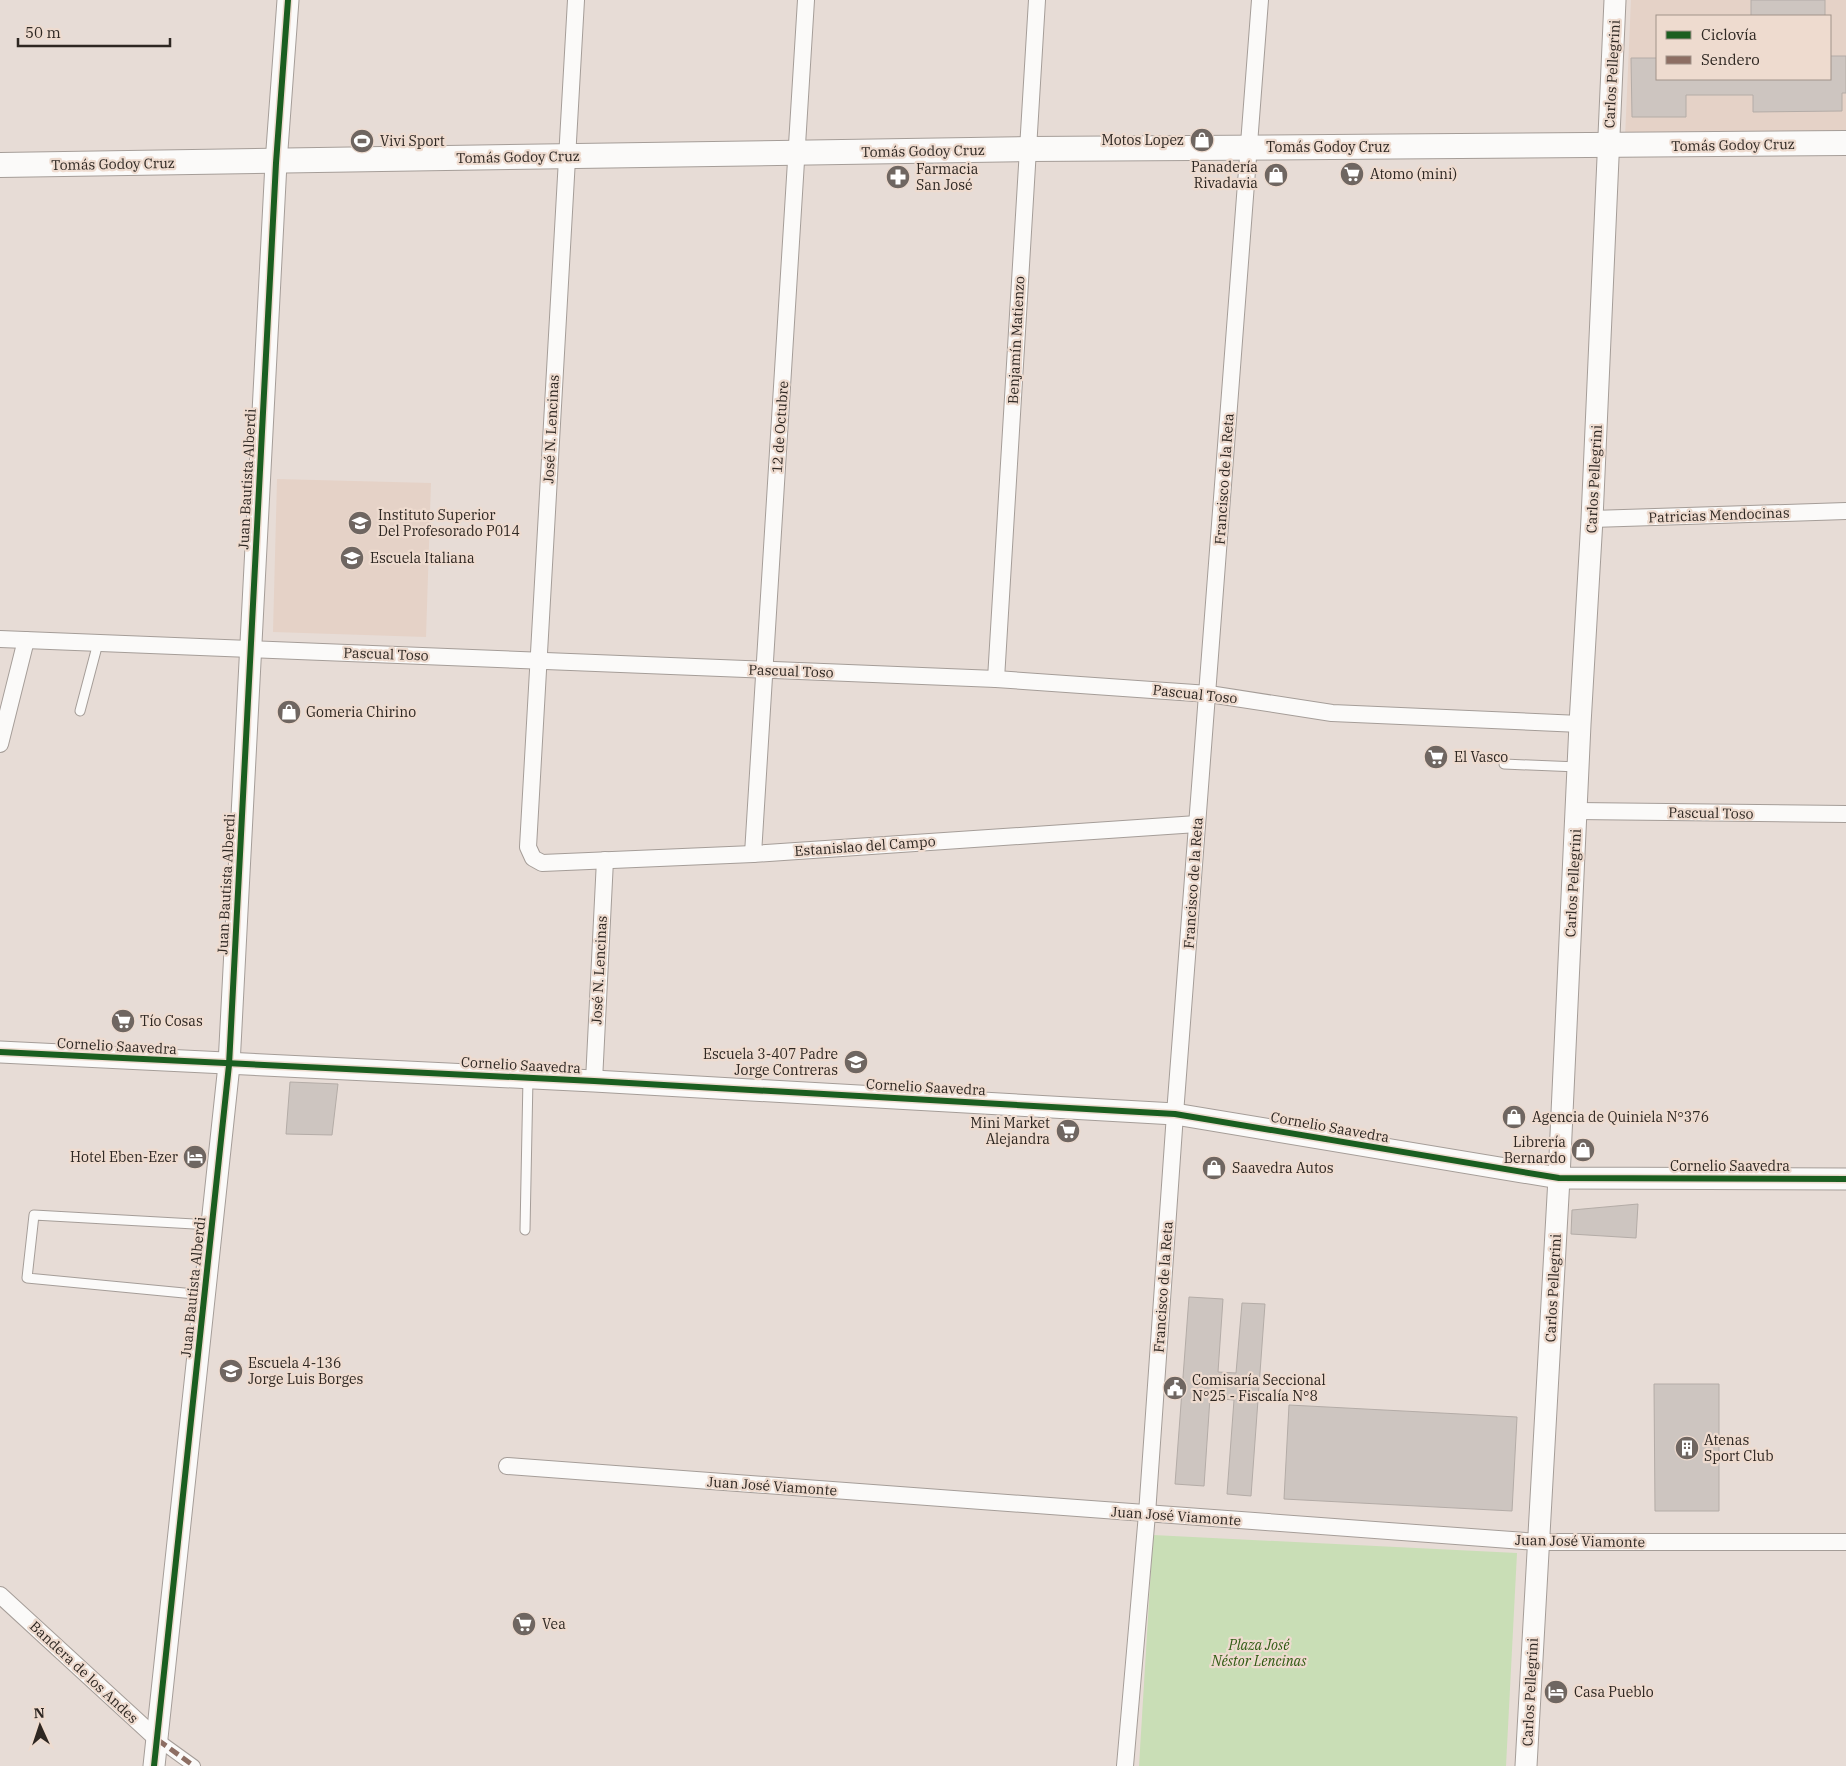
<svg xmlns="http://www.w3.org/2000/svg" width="1846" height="1766" font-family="'IBM Plex Serif',serif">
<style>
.built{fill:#e5d2c7;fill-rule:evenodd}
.green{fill:#c9deb6}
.building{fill:#cdc5c0;stroke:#b4aca7}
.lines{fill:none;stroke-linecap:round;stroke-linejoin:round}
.service-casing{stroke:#a59d98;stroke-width:11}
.pedestrian-casing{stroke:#a59d98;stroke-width:14}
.minor-casing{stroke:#a59d98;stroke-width:18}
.tertiary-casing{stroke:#a59d98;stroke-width:23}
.secondary-casing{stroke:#a59d98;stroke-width:26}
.service{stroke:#fbfaf9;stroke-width:9}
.pedestrian{stroke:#fbfaf9;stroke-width:12}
.minor{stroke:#fbfaf9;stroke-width:16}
.tertiary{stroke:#fbfaf9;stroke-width:21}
.secondary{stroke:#fbfaf9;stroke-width:24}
.quiet{stroke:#8d6e63;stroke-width:5;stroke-dasharray:10 5;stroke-linecap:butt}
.cycleway-casing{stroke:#eedbcf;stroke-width:9}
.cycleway{stroke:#1b5e20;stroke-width:6}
.labels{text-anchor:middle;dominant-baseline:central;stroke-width:4.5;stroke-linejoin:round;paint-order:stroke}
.street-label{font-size:14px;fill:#2e2722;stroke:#eedbcf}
.poi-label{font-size:14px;fill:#2e2722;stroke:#eedbcf;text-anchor:start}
.park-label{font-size:14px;font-style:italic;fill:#2e5911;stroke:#eedbcf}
</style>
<rect width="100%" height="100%" fill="#e7dcd6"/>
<!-- built -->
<g class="built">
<path d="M1631,0H1846V134L1625,138ZM1657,16H1830V79H1657Z"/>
<polygon points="277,479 431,483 426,637 273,632"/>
</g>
<!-- green -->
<polygon class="green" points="1153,1535 1517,1553 1506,1766 1139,1766"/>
<!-- building -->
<g class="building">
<rect x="1751" y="0" width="74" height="16"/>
<polygon points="1830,56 1846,56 1846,93 1842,93 1842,111 1753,112 1753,95 1686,95 1686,117 1632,117 1631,58 1657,58 1657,79 1830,79"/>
<polygon points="290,1082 338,1084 332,1135 286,1134"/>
<polygon points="1638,1204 1636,1238 1571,1234 1572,1210"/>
<polygon points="1189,1297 1223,1299 1218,1372 1236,1373 1242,1303 1265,1304 1251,1496 1227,1494 1234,1400 1210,1398 1204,1486 1175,1484"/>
<polygon points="1654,1384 1719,1384 1719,1511 1655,1511"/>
<polygon points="1289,1405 1517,1417 1512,1511 1284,1499"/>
</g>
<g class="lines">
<!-- service casing -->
<g class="service-casing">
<g id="service">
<polyline points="80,711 98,643"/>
<polyline points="1504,764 1578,767"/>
<polyline points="525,1230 528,1078"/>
<polyline points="205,1295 27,1278 34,1215 212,1225"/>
</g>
</g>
<!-- pedestrian casing -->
<g class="pedestrian-casing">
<polyline id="pedestrian" points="158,1740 194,1766"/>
</g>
<!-- minor casing -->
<g class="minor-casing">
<g id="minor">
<polyline points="576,0 528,847 533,858 542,863 753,854 1197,824"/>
<polyline points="1592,519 1846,511"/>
<polyline points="0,639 996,679 1209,694 1332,713 1580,724"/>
<polyline points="996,679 1037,0"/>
<polyline points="0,744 26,640"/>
<polyline points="1577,811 1846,814"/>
<polyline points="753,854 806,0"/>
<polyline points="594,1081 605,860"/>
<polyline points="507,1466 1538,1542 1846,1542"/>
<polyline points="0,1595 158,1740"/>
<polyline points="1125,1766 1147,1514 1175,1114 1260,0"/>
</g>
</g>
<!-- tertiary casing -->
<g class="tertiary-casing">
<g id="tertiary">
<polyline points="0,1052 594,1081 1175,1114 1559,1178 1846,1179"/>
<polyline points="154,1766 229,1065 276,163 288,0"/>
<polyline points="1526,1766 1559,1178 1580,724 1592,519 1615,0"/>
</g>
</g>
<!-- secondary casing -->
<g class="secondary-casing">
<path id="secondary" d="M0,165C343,162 686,153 1030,149C1302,146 1574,147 1846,143"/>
</g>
<!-- service -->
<use href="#service" class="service"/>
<!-- pedestrian -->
<use href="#pedestrian" class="pedestrian"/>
<!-- minor -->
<use href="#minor" class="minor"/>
<!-- tertiary -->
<use href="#tertiary" class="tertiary"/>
<!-- secondary -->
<use href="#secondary" class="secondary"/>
<!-- quiet -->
<polyline class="quiet" points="158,1740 194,1766"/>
<!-- cycleway casing -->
<g class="cycleway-casing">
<g id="cycleway">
<polyline points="0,1052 594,1081 1175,1114 1559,1178 1846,1179"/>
<polyline points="154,1766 229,1065 276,163 288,0"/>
</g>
</g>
<!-- cycleway -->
<use href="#cycleway" class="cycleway"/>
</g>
<!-- icons -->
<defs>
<g id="shop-disc" transform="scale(1.25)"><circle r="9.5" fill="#6f6661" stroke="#eedbcf"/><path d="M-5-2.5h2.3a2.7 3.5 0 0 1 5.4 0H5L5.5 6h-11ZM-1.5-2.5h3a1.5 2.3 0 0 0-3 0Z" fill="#fff"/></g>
<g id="stadium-disc" transform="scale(1.25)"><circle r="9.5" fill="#6f6661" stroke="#eedbcf"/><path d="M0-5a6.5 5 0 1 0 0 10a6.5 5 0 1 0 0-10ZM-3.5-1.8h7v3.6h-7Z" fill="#fff"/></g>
<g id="supermarket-disc" transform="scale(1.25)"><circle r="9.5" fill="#6f6661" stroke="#eedbcf"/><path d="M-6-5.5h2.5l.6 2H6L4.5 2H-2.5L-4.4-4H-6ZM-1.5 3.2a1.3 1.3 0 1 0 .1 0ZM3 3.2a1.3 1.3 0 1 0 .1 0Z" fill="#fff"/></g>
<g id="pharmacy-disc" transform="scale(1.25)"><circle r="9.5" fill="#6f6661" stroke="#eedbcf"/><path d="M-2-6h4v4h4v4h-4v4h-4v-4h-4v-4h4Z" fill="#fff"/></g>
<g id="university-disc" transform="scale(1.25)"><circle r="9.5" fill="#6f6661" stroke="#eedbcf"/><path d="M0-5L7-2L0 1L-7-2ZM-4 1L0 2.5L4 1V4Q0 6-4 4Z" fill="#fff"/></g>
<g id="school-disc" transform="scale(1.25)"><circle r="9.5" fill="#6f6661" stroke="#eedbcf"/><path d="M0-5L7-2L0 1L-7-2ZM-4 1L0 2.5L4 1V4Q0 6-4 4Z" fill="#fff"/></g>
<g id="hotel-disc" transform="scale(1.25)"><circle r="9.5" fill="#6f6661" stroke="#eedbcf"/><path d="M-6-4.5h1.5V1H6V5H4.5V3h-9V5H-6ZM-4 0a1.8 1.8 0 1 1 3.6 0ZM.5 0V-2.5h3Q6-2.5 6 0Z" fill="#fff"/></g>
<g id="civic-disc" transform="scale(1.25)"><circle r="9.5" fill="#6f6661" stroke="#eedbcf"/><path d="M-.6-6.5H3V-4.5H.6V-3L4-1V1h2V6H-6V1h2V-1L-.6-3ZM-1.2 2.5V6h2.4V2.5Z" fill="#fff"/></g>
<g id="building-disc" transform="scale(1.25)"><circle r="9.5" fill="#6f6661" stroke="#eedbcf"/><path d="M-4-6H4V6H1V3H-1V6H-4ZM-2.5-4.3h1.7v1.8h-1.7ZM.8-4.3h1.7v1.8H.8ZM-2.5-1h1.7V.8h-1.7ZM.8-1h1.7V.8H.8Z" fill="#fff"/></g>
</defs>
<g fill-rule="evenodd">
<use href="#shop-disc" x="1202" y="140"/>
<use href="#stadium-disc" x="362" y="141"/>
<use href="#supermarket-disc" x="1352" y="174"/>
<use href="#shop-disc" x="1276" y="175"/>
<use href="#pharmacy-disc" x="898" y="177"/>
<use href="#university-disc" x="360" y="523"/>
<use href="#school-disc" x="352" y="558"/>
<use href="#shop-disc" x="289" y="712"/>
<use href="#supermarket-disc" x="1436" y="757"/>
<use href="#supermarket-disc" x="123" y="1021"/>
<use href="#school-disc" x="856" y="1062"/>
<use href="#shop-disc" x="1514" y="1117"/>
<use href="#supermarket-disc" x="1068" y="1131"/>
<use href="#shop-disc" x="1583" y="1150"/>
<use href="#hotel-disc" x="195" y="1157"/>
<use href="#shop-disc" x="1214" y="1168"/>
<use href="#school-disc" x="231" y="1371"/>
<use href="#civic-disc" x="1175" y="1388"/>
<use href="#building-disc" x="1687" y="1448"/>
<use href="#supermarket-disc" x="524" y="1624"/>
<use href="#hotel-disc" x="1556" y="1692"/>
</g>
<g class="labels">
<!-- street labels -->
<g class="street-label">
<text transform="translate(1612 74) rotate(-87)">Carlos Pellegrini</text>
<text transform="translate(1733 145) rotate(-1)">Tomás Godoy Cruz</text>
<text x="1328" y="147">Tomás Godoy Cruz</text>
<text transform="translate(923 151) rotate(-1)">Tomás Godoy Cruz</text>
<text transform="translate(518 157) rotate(-1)">Tomás Godoy Cruz</text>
<text transform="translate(113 164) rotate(-1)">Tomás Godoy Cruz</text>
<text transform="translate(1016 340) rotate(-87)">Benjamín Matienzo</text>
<text transform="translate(780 427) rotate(-86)">12 de Octubre</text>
<text transform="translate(551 429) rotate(-87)">José N. Lencinas</text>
<text transform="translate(247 479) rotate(-87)">Juan Bautista Alberdi</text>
<text transform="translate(1224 479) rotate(-86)">Francisco de la Reta</text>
<text transform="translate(1594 479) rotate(-87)">Carlos Pellegrini</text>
<text transform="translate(1719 515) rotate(-2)">Patricias Mendocinas</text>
<text transform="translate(386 654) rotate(2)">Pascual Toso</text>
<text transform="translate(791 671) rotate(2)">Pascual Toso</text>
<text transform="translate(1195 694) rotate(6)">Pascual Toso</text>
<text transform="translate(1711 813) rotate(1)">Pascual Toso</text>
<text transform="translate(865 846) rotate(-4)">Estanislao del Campo</text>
<text transform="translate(1193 883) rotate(-86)">Francisco de la Reta</text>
<text transform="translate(1573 883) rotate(-87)">Carlos Pellegrini</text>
<text transform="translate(226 884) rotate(-87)">Juan Bautista Alberdi</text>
<text transform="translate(599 970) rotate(-87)">José N. Lencinas</text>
<text transform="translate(117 1046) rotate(3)">Cornelio Saavedra</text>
<text transform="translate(521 1065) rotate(3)">Cornelio Saavedra</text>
<text transform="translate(926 1087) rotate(3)">Cornelio Saavedra</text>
<text transform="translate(1330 1127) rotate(10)">Cornelio Saavedra</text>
<text x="1730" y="1166">Cornelio Saavedra</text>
<text transform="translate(193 1287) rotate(-84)">Juan Bautista Alberdi</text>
<text transform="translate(1163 1287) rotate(-86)">Francisco de la Reta</text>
<text transform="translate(1553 1288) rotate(-87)">Carlos Pellegrini</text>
<text transform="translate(772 1486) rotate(4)">Juan José Viamonte</text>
<text transform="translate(1176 1516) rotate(4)">Juan José Viamonte</text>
<text transform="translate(1580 1541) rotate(1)">Juan José Viamonte</text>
<text transform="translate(84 1672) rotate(43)">Bandera de los Andes</text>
<text transform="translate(1530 1692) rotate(-87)">Carlos Pellegrini</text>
</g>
<!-- poi labels -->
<g class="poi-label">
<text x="1184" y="140" text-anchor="end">Motos Lopez</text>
<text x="380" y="141">Vivi Sport</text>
<text x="1258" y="167" text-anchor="end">Panadería<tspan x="1258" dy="16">Rivadavia</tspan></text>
<text x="916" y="169">Farmacia<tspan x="916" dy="16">San José</tspan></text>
<text x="1370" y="174">Atomo (mini)</text>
<text x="378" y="515">Instituto Superior<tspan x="378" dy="16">Del Profesorado P014</tspan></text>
<text x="370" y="558">Escuela Italiana</text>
<text x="306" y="712">Gomeria Chirino</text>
<text x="1454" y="757">El Vasco</text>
<text x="140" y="1021">Tío Cosas</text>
<text x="838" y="1054" text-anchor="end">Escuela 3-407 Padre<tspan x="838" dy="16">Jorge Contreras</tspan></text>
<text x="1532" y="1117">Agencia de Quiniela N°376</text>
<text x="1050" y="1123" text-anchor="end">Mini Market<tspan x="1050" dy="16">Alejandra</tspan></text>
<text x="1566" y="1142" text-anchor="end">Librería<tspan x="1566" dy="16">Bernardo</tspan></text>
<text x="178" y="1157" text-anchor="end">Hotel Eben-Ezer</text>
<text x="1232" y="1168">Saavedra Autos</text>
<text x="248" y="1363">Escuela 4-136<tspan x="248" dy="16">Jorge Luis Borges</tspan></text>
<text x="1192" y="1380">Comisaría Seccional<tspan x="1192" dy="16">N°25 - Fiscalía N°8</tspan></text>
<text x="1704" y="1440">Atenas<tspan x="1704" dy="16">Sport Club</tspan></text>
<text x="542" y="1624">Vea</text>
<text x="1574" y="1692">Casa Pueblo</text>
</g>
<!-- park labels -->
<g class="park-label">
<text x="1259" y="1645">Plaza José<tspan x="1259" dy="16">Néstor Lencinas</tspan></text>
</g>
</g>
<!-- legend -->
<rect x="1656" y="15" width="175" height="65" fill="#eedbcf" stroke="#a1938a"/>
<rect x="1666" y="31" width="25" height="8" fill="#1b5e20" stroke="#a1938a"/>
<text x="1701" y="40" font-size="15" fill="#2e2722">Ciclovía</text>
<rect x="1666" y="56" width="25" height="8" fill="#8d6e63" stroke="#a1938a"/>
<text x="1701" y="65" font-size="15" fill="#2e2722">Sendero</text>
<!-- north arrow -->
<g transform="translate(40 1726) rotate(357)" stroke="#eedbcf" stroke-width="4" paint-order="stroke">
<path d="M0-4L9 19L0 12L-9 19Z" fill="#2e2722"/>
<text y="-8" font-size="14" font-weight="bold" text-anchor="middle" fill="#2e2722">N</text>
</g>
<!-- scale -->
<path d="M18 38v8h152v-8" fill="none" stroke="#2e2722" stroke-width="2.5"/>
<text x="25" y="38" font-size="15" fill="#2e2722" stroke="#eedbcf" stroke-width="4" paint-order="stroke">50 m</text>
</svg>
